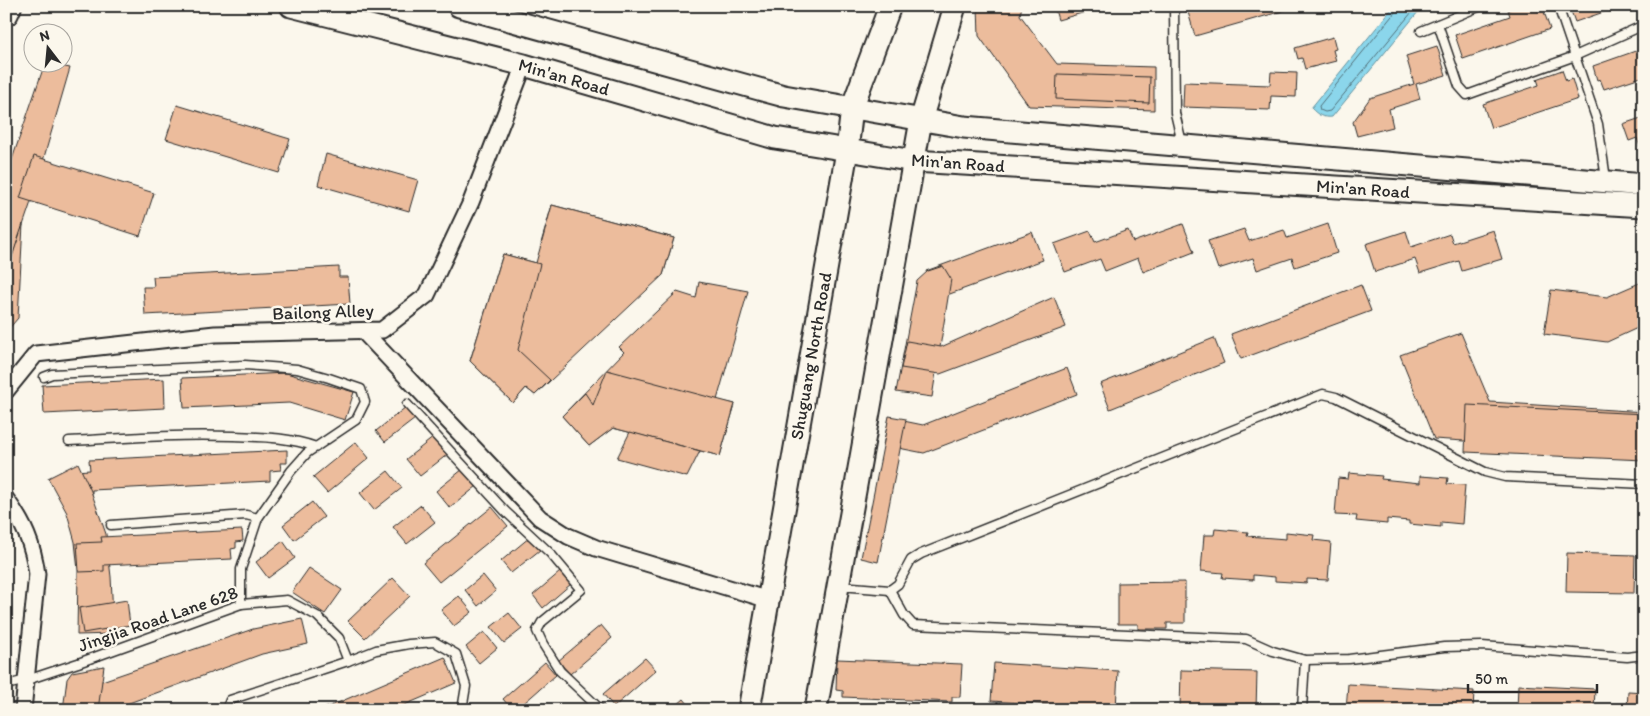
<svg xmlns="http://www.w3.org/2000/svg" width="1650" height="716" font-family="Itim,sans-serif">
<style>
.water{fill:#8bd6eb;stroke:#65929e}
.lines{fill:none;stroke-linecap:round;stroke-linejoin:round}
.shore{stroke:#516f78;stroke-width:1}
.building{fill:#ecbc9c;stroke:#2b2b2b}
.lane-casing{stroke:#2b2b2b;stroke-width:11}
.street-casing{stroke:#2b2b2b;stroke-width:19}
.secondary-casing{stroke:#2b2b2b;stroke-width:25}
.primary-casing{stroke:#2b2b2b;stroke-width:28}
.lane{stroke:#fbf7ec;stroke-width:8}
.street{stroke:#fbf7ec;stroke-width:15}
.secondary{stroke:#fbf7ec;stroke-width:21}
.primary{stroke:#fbf7ec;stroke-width:24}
.labels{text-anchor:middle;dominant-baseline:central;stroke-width:5;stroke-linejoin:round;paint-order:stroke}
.street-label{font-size:18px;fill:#2b2b2b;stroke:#fbf7ec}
</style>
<rect width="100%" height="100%" fill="#fbf7ec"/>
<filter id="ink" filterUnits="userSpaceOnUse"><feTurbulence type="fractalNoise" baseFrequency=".02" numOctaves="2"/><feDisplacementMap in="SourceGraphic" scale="10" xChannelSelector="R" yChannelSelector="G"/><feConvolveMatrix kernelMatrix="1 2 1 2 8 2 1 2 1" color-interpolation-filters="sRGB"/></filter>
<g filter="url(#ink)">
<!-- water -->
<path class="water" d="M1394,6H1423L1332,117C1322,118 1318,115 1311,108Z"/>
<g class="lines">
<!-- shore -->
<polyline class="shore" points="1397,6 1396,11 1319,106 1320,110 1325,112 1330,111 1417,6"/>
</g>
<!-- building -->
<g class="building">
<polygon points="978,6 1022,6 1020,15 1057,64 1154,67 1154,110 1029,106 979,36"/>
<polygon points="1054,6 1106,6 1058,20"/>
<polygon points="1209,6 1285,6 1286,10 1195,36 1188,12"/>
<polygon points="1518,6 1535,6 1537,11 1543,9 1550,29 1463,59 1455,35 1510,16 1508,10"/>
<polygon points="1566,6 1621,6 1575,22 1571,11 1568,13"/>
<polygon points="1333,37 1336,49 1333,50 1336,61 1305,69 1302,58 1298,59 1295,48"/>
<polygon points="1437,46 1446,75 1416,84 1420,99 1389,109 1393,127 1357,136 1353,122 1370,98 1414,84 1406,56"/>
<polygon points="1644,48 1644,76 1604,89 1600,79 1597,80 1593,66"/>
<polygon points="45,63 70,68 31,202 6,275 6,177"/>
<polygon points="1562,70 1566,81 1572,79 1578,99 1491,128 1483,104 1539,85 1537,79"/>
<polygon points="1271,72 1297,73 1296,97 1271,96 1270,110 1183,107 1184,82 1270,85"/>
<polygon points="1057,74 1150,77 1149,103 1056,99"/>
<polygon points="177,105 290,139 279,173 166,139"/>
<polygon points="1644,117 1644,146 1640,147 1637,138 1629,141 1623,124"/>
<polygon points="326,154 418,180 409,211 318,185"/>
<polygon points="34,156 154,193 140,236 20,198"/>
<polygon points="552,205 674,238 663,275 541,243"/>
<polygon points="552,205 674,238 663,275 535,395 526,388 513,403 470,361 503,254 536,263"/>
<polygon points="23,224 18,318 6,332 6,275"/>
<polygon points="1183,224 1194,252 1143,272 1138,258 1105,271 1100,259 1065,272 1054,244 1090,231 1095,242 1128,230 1133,242"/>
<polygon points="1328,224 1337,253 1295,267 1292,258 1257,270 1253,258 1218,269 1208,241 1244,229 1249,241 1284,230 1287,238"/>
<polygon points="1493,230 1502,259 1462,271 1459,261 1420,273 1415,259 1375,272 1366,244 1406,231 1411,247 1450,234 1453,243"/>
<polygon points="1032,232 1043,260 936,299 926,271"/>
<polygon points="503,254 540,264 518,350 550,380 535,395 526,388 513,403 470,361"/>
<polygon points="943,266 951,279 932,397 896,392 917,281 928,271"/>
<polygon points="339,267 339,277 348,277 350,304 145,315 143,287 154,287 153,277"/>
<polygon points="1644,281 1644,325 1607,342 1544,334 1551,290 1607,297"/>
<polygon points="699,282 748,291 717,400 735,404 720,456 613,428 589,446 562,416 624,352 619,347 677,292 696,298"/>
<polygon points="1361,285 1371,311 1241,359 1231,334"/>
<polygon points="1054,297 1066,327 940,374 901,368 907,341 941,347"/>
<polygon points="1461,333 1490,402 1644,412 1644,453 1434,439 1400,355"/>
<polygon points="1214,338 1224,363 1110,409 1100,384"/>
<polygon points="1067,368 1077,394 924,453 883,445 889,418 923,425"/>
<polygon points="607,370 735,404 720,456 613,428 589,446 562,416 585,393 593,405"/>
<polygon points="286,373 354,392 345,420 289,403 184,408 182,378"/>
<polygon points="164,379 165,408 44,414 42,385"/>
<polygon points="1467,405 1644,414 1644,460 1465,452"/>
<polygon points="406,407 415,419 385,442 376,431"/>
<polygon points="889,416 906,419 878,562 861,558"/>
<polygon points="630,432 700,451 687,477 617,458"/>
<polygon points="434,437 448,454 420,476 406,459"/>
<polygon points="356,442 369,458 327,493 313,477"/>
<polygon points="287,450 287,463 280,463 281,470 270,471 270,481 92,490 92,498 61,499 60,472 90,470 89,460"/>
<polygon points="78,463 91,491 106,534 111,577 114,634 77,635 78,571 75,542 67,513 48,478"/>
<polygon points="463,469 477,486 450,508 436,491"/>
<polygon points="388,471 402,488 374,510 360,493"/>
<polygon points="1349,473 1382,476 1381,479 1420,483 1420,476 1448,478 1447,484 1465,485 1462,524 1441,522 1441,527 1409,524 1409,521 1387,519 1387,524 1356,521 1357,516 1335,515 1338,478 1348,479"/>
<polygon points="312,502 324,517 294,540 283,525"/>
<polygon points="421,505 435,522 407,544 393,527"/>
<polygon points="492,507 508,526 439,582 423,563"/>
<polygon points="1215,529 1248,532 1247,536 1286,539 1286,532 1314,535 1313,540 1331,542 1328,580 1307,579 1307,583 1275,581 1275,577 1253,575 1253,580 1222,578 1223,573 1201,571 1204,535 1214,535"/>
<polygon points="242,530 243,541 236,542 236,548 231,549 232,559 104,565 104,571 79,572 77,543 102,542 101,537"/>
<polygon points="530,537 540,550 511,573 501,561"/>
<polygon points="283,541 295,558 268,578 256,562"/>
<polygon points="1567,553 1635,555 1634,593 1566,592"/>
<polygon points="309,568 342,590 325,614 292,592"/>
<polygon points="560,572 571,584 543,608 533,595"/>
<polygon points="483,575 496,591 478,606 465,590"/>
<polygon points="393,578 410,596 365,638 348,621"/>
<polygon points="1185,582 1185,623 1167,623 1167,629 1138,629 1138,624 1118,624 1118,583"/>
<polygon points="459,596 472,612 454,626 441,610"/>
<polygon points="127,600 130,625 83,633 79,608"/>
<polygon points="509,613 522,629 504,643 491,627"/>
<polygon points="302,619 308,644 262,654 110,710 70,710 69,684 102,681 253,629"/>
<polygon points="601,625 612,638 570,674 558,661"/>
<polygon points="484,632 497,648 479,663 466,647"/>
<polygon points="445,657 456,683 393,710 321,710"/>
<polygon points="645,658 656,670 614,707 603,694"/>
<polygon points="837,659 962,664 960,697 952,697 952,702 843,697 843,691 836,690"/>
<polygon points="545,662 556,675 516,710 512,710 503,699"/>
<polygon points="994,663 1118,671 1116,709 991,701"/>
<polygon points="104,666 98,710 63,710 67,679 72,672"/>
<polygon points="1181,670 1257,672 1256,710 1180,710"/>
<polygon points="1348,684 1474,691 1473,710 1346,710"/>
<polygon points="1518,685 1595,689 1594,710 1517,710"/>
<polygon points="1628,691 1644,692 1644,710 1627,710"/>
<polygon points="684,699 693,710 671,710"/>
</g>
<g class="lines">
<!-- lane casing -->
<g class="lane-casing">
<g id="lane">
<polyline points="1174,6 1175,113 1182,143"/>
<polyline points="1558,6 1598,124 1606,179"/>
<polyline points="1438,24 1459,86 1467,95 1575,56 1644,25"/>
<polyline points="1421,31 1481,6"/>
<polyline points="44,377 52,374 245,365 297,369 329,378 361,389 365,402 356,420 307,453 291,471 258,518 241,569 241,604"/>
<polyline points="407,404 505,511 550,553 581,590 542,622 537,631 543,644 560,671 601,710"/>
<path d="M69,441C124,438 179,434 233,436C262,437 289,437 316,447"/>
<polyline points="111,525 246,515 258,518"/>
<polyline points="840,586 890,590 898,584 911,560 921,554 1323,394 1336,397 1485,472 1505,477 1644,484"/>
<polyline points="890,590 904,615 913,625 1246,639 1273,651 1305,660 1349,659 1444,647 1482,646 1627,657 1644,655"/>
<polyline points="348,661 376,650 409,644 435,642 456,654 466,686 462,710"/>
<polyline points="6,685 27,680 78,663 241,604 287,600 317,616 339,638 348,661 230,700 226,710"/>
<polyline points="1302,710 1305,660"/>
</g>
</g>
<!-- street casing -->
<g class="street-casing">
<g id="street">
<polyline points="363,331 540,518 568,536 596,548 769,600"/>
<polyline points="6,391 36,354 215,334 382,330 427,295 471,202 524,65"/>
<path d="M6,499C24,524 33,544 37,574L23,710"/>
</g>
</g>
<!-- secondary casing -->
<g class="secondary-casing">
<g id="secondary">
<polyline points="291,6 524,65 775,138 914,161 1644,206"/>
<polyline points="459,6 784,96 964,127 1644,185"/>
<polyline points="749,710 847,151 852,108 890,6"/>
<polyline points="816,710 921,120 955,6"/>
</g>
</g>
<!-- primary casing -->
<g class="primary-casing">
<polyline id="primary" points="6,13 9,6"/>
</g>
<!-- lane -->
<use href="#lane" class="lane"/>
<!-- street -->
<use href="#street" class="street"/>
<!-- secondary -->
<use href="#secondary" class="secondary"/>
<!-- primary -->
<use href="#primary" class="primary"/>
</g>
</g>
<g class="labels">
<!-- street labels -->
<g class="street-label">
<text transform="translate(564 77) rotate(16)">Min'an Road</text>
<text transform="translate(958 163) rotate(4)">Min'an Road</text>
<text transform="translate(1363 189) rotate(4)">Min'an Road</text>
<text transform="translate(323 312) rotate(-2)">Bailong Alley</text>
<text transform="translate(811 356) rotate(-80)">Shuguang North Road</text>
<text transform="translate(158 619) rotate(-19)">Jingjia Road Lane 628</text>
</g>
</g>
<!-- margin -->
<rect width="1650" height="716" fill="none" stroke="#fbf7ec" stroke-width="25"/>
<rect x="12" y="12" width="1625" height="691" fill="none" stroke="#2b2b2b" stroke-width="2" filter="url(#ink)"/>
<!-- north arrow -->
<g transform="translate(48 48) rotate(344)"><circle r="24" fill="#fbf7ec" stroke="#a8a59f"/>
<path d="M0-4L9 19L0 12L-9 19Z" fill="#2b2b2b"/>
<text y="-8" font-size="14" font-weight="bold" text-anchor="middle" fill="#2b2b2b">N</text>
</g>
<!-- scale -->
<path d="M1468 684v8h129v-8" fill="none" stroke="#2b2b2b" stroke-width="2.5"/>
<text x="1475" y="684" font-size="15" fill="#2b2b2b" stroke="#fbf7ec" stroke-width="4" paint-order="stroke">50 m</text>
</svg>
